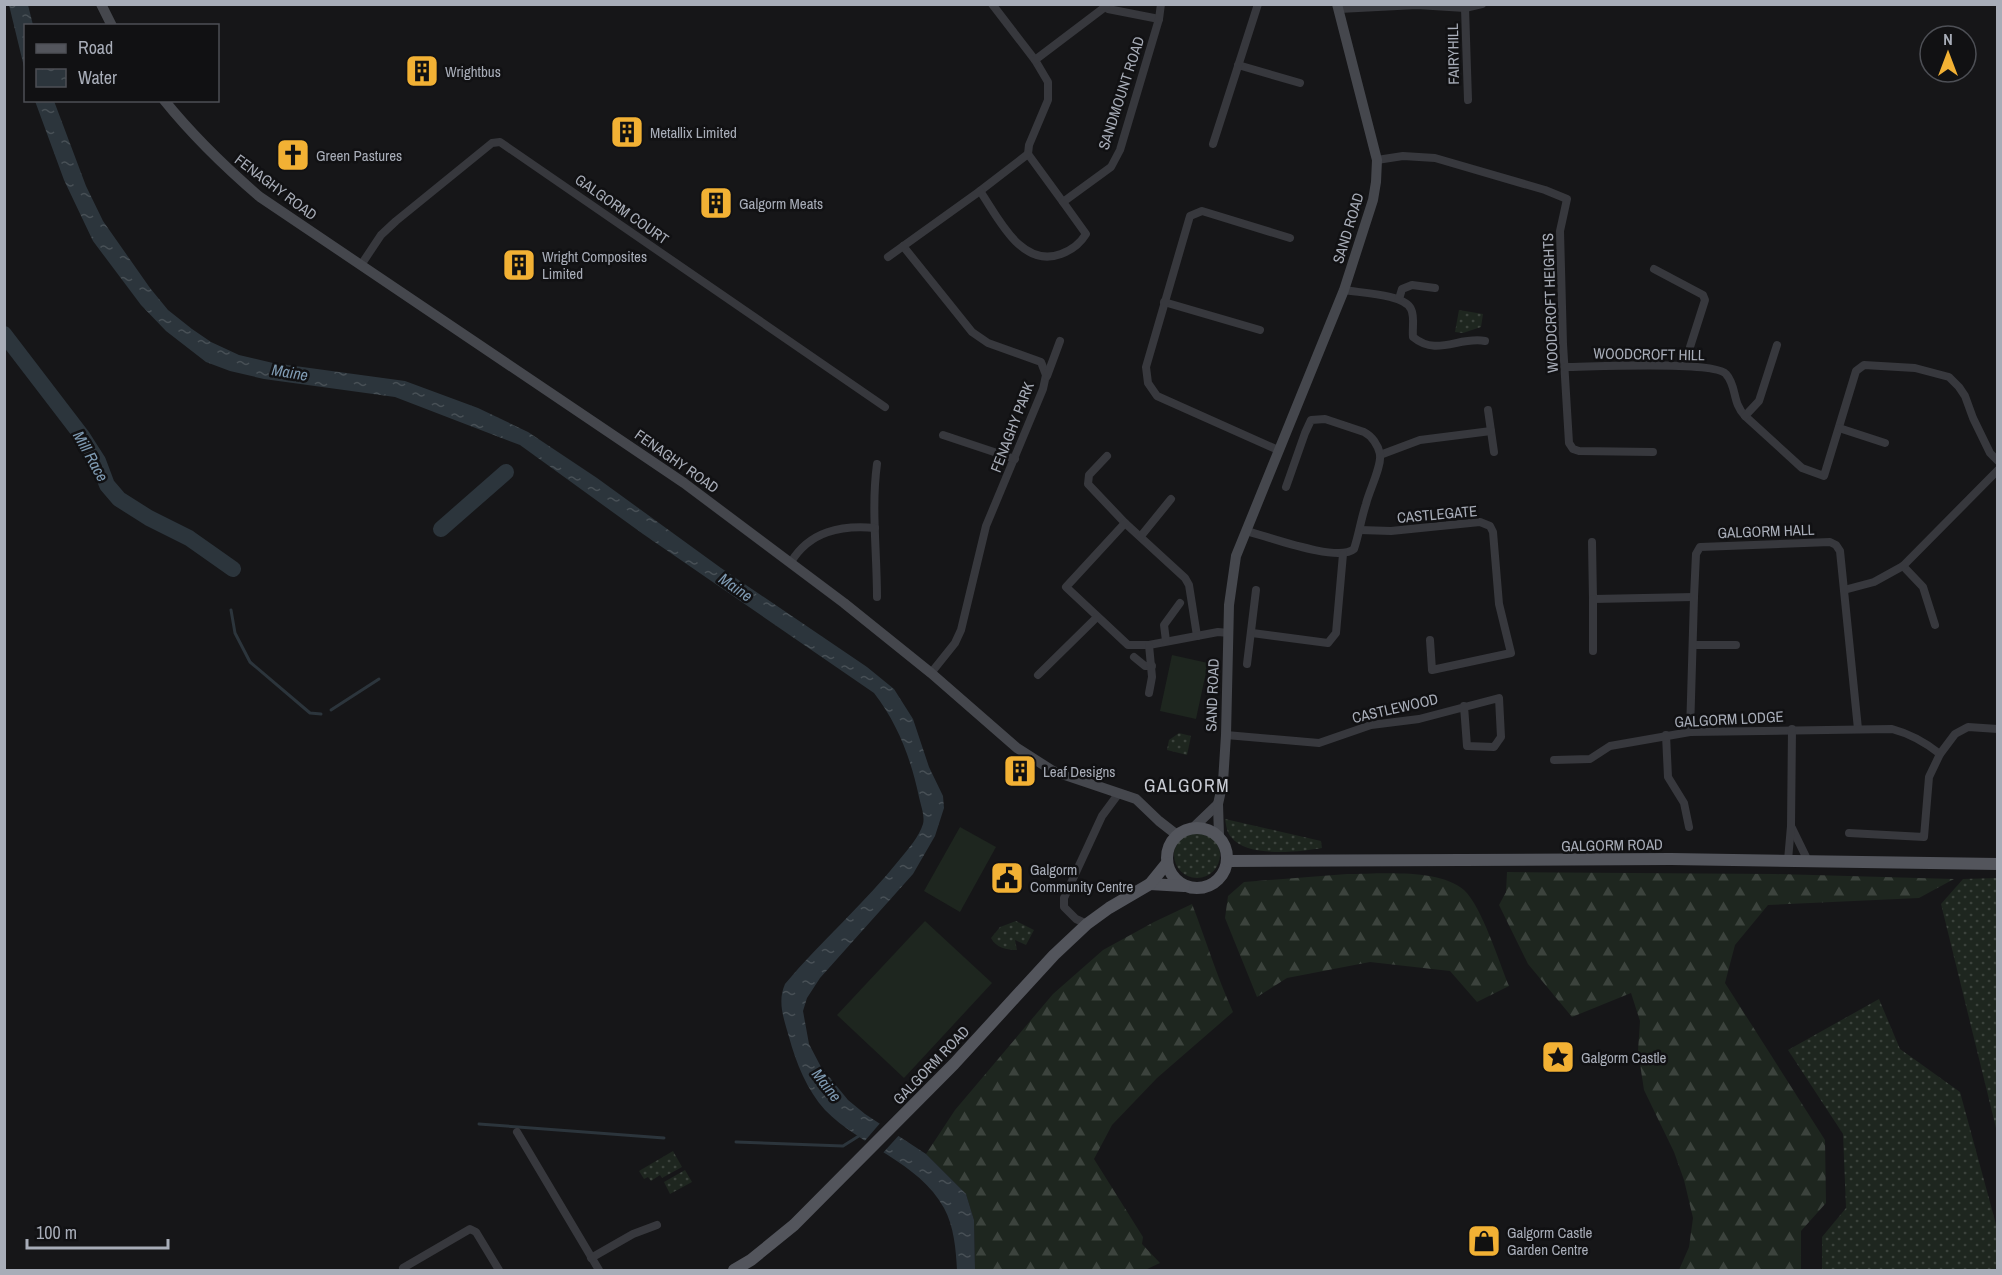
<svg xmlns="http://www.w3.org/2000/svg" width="2002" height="1275" font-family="'Archivo Narrow',sans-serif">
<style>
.grass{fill:url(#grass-dots)}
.forest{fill:url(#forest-firs)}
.garden{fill:#1e261f}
.water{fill:url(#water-ripples)}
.pier{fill:#161618}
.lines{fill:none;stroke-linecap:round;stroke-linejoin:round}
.stream{stroke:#2c353c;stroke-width:3}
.river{stroke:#2c353c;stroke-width:16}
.street{stroke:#37383d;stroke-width:8}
.secondary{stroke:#45474d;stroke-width:10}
.primary{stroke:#53555c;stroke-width:12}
.labels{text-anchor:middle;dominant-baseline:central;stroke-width:5;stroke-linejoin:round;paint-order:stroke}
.street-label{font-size:15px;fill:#a8adb8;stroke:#111113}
.poi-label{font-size:15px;fill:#a8adb8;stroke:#111113;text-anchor:start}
.water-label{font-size:16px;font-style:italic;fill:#7f9bb3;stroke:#111113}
.quarter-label{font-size:18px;letter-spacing:1.5px;fill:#c9ccd4;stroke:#111113}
</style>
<defs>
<pattern id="grass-dots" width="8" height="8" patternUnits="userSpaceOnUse" patternTransform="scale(1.5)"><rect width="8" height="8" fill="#1e261f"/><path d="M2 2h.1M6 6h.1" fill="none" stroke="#3c433d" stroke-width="1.8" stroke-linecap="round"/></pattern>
<pattern id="forest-firs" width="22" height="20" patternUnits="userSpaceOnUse" patternTransform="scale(1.5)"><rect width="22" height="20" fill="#1e261f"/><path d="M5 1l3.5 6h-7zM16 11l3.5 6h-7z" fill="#3c433d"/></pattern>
<pattern id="water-ripples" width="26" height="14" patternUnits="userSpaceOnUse" patternTransform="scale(1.5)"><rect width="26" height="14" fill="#2c353c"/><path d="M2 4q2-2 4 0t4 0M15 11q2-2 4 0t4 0" fill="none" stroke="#485056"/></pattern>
</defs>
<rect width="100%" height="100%" fill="#161618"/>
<!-- grass -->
<g class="grass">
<polygon points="1459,310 1483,314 1481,327 1463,333 1455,332"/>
<polygon points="1179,733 1191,736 1187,755 1167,750 1169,740"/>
<path d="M1225,819L1321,841L1322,848C1299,852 1247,858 1231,837C1227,833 1226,825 1225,819Z"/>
<circle cx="1197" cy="855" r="23"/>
<polygon points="1997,878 1998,878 1997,1132 1941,904 1963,879"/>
<path d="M1016,921L1034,930L1026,945L1015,940L1017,950C1007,950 996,948 991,938L1000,927Z"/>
<polygon points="1879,999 1900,1049 1960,1092 1997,1228 1997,1270 1822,1270 1822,1237 1846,1208 1843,1134 1788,1050"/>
<polygon points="673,1151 682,1167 662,1178 660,1175 651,1181 648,1177 644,1179 639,1171"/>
<polygon points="685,1170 692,1182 670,1194 664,1182"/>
</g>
<!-- forest -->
<g class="forest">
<polygon points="1507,872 1775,874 1954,879 1919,898 1768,905 1735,945 1725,983 1825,1140 1826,1203 1801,1231 1801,1270 1679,1270 1689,1247 1693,1218 1684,1180 1674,1152 1644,1090 1638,1051 1640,1021 1631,993 1572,1017 1528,964 1499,905 1506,892"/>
<path d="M1347,874C1379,874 1439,868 1464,890C1482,907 1499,962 1509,986L1477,1002L1450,971L1370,962L1287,978L1257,997L1225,918L1228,896L1244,882Z"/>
<path d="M1192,904C1206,940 1217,977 1233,1012L1157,1078L1112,1125L1094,1159L1143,1237L1142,1244L1160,1263L1145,1270H975L974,1220L966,1194L926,1154L955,1110L1053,994L1103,950L1154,922Z"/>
</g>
<!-- garden -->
<g class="garden">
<polygon points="1172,655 1208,663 1196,719 1160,711"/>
<polygon points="960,827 996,847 960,912 924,891"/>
<polygon points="925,921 992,983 904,1078 837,1015"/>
</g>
<!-- water -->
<g class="water">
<polygon points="9,5 28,5 33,25 26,26 25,71"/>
<path d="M35,101H54L86,186L103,221L150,288L168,310L192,329L211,342L239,355L273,363L405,381L478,408L528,432L597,478L721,568L867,667L894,689L913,719L929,767L943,796L944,808L935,836L913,874L820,978L807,998L803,1011L809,1044L821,1067L848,1100L865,1114L926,1154L966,1194L974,1220L975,1270H957C956,1250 954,1226 944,1208C919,1162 860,1146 825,1110C807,1090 796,1063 789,1037C784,1019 777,1002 785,984C821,941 865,903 900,859C908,849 919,837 923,824C925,816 921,806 919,797C911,759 898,724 874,693L643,534L520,445L395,397L264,379L230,371L206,362L166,331L141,305L93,241L64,180Z"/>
</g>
<!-- pier -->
<polygon class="pier" points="882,1121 901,1133 881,1155 863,1143"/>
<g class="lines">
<!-- stream -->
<g class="stream">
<polyline points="231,610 235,633 250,662 310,713 321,714"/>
<polyline points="331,710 379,679"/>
<polyline points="479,1124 664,1138"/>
<polyline points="736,1142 843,1146 862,1134"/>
</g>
<!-- river -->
<g class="river">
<polyline points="4,334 82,436 98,461 107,485 119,499 149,518 189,538 233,569"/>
<polyline points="441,529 506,472"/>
</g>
<!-- street -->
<g class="street">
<polyline points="992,4 1035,60 1048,82 1048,100 1029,145 1028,154 1063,202"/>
<polyline points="1105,4 1108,9 1159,19"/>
<polyline points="1465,8 1468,100"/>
<polyline points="1339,9 1417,5 1465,8 1482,4"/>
<polyline points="1035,60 1105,7"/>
<polyline points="1238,65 1300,83"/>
<polyline points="1213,144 1258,4"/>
<polyline points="1377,160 1403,156 1435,158 1545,190 1567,199 1560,231 1563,344 1569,443 1573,449 1579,451 1653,452"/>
<polyline points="980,191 1028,154"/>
<polyline points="903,246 972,332 988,343 1041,362 1046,375 1043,389 986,526 961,630 955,643 931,673"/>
<path d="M888,257L980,191C998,217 1021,269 1061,254C1072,250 1080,244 1086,234L1063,202L1111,167L1120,150L1159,19L1161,4"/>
<polyline points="361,265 381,235 396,221 492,143 500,142 885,407"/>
<polyline points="1654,269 1703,295 1705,300 1690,347 1688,365"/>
<path d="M1344,290C1360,293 1404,294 1411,309C1415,317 1412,328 1413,337C1437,357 1459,336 1485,341"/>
<polyline points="1399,299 1402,289 1412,285 1435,288"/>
<polyline points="1164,302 1260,330"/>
<path d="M1565,367C1589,367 1714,360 1726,374C1737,386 1732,403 1745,416L1802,468L1824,476L1856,371L1864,365L1915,368L1949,377L1959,387L1965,396L1973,418L1990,453L1998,461"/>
<polyline points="1047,376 1060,341"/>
<polyline points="1488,410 1494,452"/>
<polyline points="1745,416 1759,401 1777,345"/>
<polyline points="1839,428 1885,443"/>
<polyline points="943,435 1015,459"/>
<polyline points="1278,450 1157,396 1148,383 1146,367 1190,216 1202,211 1290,238"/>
<polyline points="1380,455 1420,440 1491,431"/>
<polyline points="1107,456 1089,475 1088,484 1125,523 1185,578 1189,585 1197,636"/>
<path d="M877,464C871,508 877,552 877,597"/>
<polyline points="1125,523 1066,587 1128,645 1149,645 1218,632 1229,633"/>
<polyline points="1360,530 1391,531 1480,522 1490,526 1493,532 1499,604 1511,653 1432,670 1430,640"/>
<path d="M1246,531C1267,536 1338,563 1354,549C1359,534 1361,519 1366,504C1369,491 1382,466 1380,454C1378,445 1372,436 1364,432L1325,419L1311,420L1305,433L1286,487"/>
<polyline points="1141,536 1171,499"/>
<polyline points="1592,542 1593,599 1694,597"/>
<path d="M791,562C810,531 841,525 875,528"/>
<polyline points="1903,566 1923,587 1935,625"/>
<polyline points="1844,590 1874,582 1903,566 1998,470"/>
<polyline points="1252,633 1328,643 1336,633 1343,554"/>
<polyline points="1166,641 1164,625 1180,603"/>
<polyline points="1693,645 1736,645"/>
<polyline points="1593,651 1593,599"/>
<polyline points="1134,657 1145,666 1152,666"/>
<polyline points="1247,664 1256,590"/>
<polyline points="1038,675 1097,617"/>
<polyline points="1149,693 1152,677 1149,645"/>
<polyline points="1690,732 1694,597 1696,554 1700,547 1830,542 1836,545 1840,551 1858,729"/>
<polyline points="1226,735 1319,743 1371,725 1419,719 1499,698 1501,737 1494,747 1467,746 1464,706"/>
<polyline points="1666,735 1668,777 1684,803 1689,827"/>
<path d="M1554,760L1590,759L1610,746L1690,732L1892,729C1911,734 1925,742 1940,754"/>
<polyline points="1792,828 1808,861"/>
<polyline points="1849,833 1924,837 1929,777 1940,754 1955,734 1968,727 1998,729"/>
<polyline points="1788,860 1791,826 1792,729"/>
<polyline points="1087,924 1076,919 1064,907 1064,898 1102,816 1119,793"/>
<polyline points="517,1132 599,1270"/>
<polyline points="591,1258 633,1234 657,1225"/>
<polyline points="405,1270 403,1268 470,1229 476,1232 499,1270"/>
</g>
<!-- secondary -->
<g class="secondary">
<polyline points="101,4 112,26"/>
<path d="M164,100C193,136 225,167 260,197L684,483L844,603L931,673L1017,748L1053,771L1136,799L1159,821L1177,835"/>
<polyline points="1194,827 1218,804"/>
<polyline points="1219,836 1218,804 1223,782 1226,735 1229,605 1236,556 1344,290 1373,200 1376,182 1377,160 1337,4"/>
</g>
<!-- primary -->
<g class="primary">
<circle cx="1197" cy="858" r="30"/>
<polyline points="1228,861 1671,859 1998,864"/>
<polyline points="1150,884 1184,886"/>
<polyline points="734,1270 751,1260 794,1225 954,1064 1054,955 1087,924 1109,908 1150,884 1167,863"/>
</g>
</g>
<!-- icons -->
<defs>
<g id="building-square" transform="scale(1.725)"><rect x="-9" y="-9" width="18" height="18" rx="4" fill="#f2b134" stroke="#111113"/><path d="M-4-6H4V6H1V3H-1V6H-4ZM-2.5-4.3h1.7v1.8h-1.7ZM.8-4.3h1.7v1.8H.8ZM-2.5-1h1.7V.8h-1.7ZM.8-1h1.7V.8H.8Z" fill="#111"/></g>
<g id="church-square" transform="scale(1.725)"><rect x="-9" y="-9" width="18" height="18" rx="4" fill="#f2b134" stroke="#111113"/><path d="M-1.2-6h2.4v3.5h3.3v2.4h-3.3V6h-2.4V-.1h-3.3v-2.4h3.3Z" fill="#111"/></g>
<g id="civic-square" transform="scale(1.725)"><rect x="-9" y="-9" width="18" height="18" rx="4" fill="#f2b134" stroke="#111113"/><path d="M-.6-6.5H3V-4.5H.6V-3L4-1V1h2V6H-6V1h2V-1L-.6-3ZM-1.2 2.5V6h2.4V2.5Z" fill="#111"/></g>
<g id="sight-square" transform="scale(1.725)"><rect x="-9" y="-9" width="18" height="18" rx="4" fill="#f2b134" stroke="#111113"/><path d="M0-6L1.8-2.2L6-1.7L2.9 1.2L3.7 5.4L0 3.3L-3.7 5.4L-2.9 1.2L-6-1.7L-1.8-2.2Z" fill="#111"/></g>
<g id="shop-square" transform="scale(1.725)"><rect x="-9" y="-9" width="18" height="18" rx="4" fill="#f2b134" stroke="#111113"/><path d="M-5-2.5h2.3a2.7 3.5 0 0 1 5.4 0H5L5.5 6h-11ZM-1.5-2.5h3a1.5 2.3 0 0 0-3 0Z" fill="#111"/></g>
</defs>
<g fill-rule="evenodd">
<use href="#building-square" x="422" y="71"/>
<use href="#building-square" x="627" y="132"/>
<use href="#church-square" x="293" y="155"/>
<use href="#building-square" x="716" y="203"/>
<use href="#building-square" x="519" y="265"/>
<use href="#building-square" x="1020" y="771"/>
<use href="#civic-square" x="1007" y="878"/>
<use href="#sight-square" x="1558" y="1057"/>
<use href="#shop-square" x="1484" y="1241"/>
</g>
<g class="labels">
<!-- street labels -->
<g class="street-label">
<text transform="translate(1453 54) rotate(-91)">FAIRYHILL</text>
<text transform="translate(1121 93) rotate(-72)">SANDMOUNT ROAD</text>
<text transform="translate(276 187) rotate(37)">FENAGHY ROAD</text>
<text transform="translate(622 209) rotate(35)">GALGORM COURT</text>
<text transform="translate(1348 228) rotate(-73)">SAND ROAD</text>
<text transform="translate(1550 303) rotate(-92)">WOODCROFT HEIGHTS</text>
<text transform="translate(1649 354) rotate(1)">WOODCROFT HILL</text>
<text transform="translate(1012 427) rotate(-69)">FENAGHY PARK</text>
<text transform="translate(677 461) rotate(35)">FENAGHY ROAD</text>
<text transform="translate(1437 514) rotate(-5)">CASTLEGATE</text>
<text transform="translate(1766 531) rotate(-2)">GALGORM HALL</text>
<text transform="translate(1212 695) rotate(-88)">SAND ROAD</text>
<text transform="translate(1395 708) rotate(-13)">CASTLEWOOD</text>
<text transform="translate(1729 719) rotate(-3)">GALGORM LODGE</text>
<text transform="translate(1612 845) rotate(-1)">GALGORM ROAD</text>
<text transform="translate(931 1065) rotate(-46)">GALGORM ROAD</text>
</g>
<!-- poi labels -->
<g class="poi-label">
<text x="445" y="71">Wrightbus</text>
<text x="650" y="132">Metallix Limited</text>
<text x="316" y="155">Green Pastures</text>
<text x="739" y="203">Galgorm Meats</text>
<text x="542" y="256">Wright Composites<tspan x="542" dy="17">Limited</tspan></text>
<text x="1043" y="771">Leaf Designs</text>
<text x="1030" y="869">Galgorm<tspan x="1030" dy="17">Community Centre</tspan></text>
<text x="1581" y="1057">Galgorm Castle</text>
<text x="1507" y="1232">Galgorm Castle<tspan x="1507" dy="17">Garden Centre</tspan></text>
</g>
<!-- water labels -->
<g class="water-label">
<text transform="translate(290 372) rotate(9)">Maine</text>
<text transform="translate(91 456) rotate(61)">Mill Race</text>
<text transform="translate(736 587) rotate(35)">Maine</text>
<text transform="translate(827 1085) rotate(52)">Maine</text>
</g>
<!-- quarter labels -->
<g class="quarter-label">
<text x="1187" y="785">GALGORM</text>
</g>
</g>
<!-- border -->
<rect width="2002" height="1275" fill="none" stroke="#a8adb8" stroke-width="12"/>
<!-- legend -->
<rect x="24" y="24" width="195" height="78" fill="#111113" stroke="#4d4f55" stroke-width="1.5"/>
<rect x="36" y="44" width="30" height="9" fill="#53555c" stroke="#4d4f55" stroke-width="1.5"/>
<text x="78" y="54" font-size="18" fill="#a8adb8">Road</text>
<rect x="36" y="69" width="30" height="18" fill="url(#water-ripples)" stroke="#4d4f55" stroke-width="1.5"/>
<text x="78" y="84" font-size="18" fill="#a8adb8">Water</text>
<!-- north arrow -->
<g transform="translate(1948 54)"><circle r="28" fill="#111113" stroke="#4d4f55" stroke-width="1.5"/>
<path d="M0-4.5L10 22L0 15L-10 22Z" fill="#f2b134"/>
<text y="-9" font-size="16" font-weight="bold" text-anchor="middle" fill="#a8adb8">N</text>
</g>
<!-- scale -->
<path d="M27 1239v9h141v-9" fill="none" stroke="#a8adb8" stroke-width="3"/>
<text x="36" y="1239" font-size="18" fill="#a8adb8" stroke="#111113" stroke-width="4.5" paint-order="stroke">100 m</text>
</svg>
